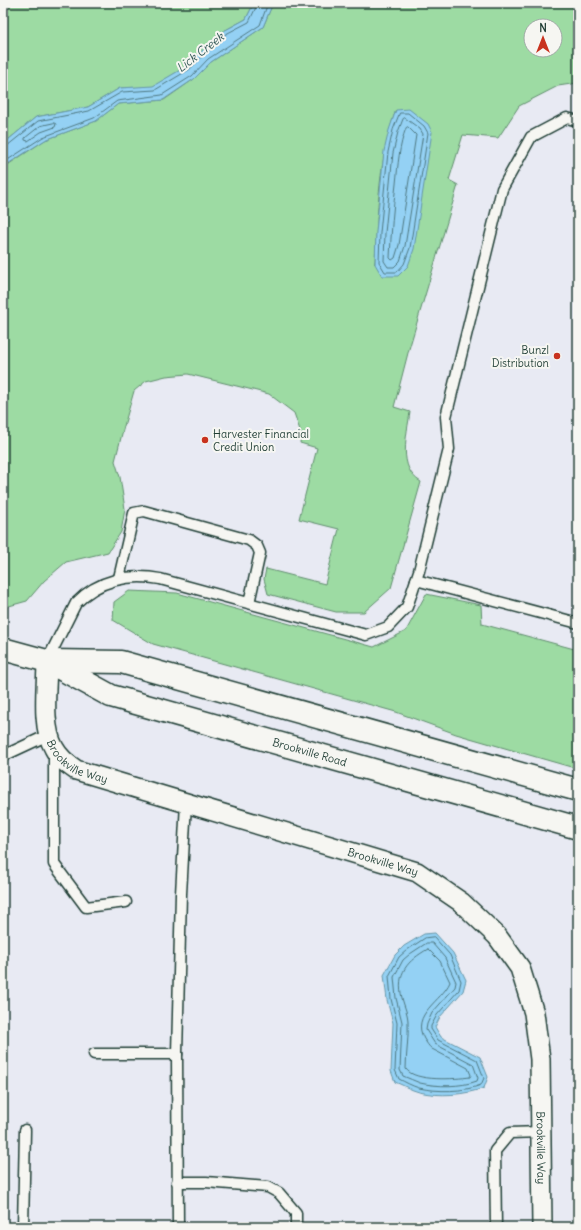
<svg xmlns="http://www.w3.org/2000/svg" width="581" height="1230" font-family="Delius,sans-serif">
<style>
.green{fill:#9ddba3;stroke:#5e8c6c;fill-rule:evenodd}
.water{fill:#94d1f4;stroke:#6596a7}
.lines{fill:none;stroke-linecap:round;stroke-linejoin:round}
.shore{stroke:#4e7881;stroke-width:1}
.lane-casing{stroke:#1f3d34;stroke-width:13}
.street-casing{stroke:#1f3d34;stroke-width:22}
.secondary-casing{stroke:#1f3d34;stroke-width:25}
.lane{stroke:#f6f6f2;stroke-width:10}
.street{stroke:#f6f6f2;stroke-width:19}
.secondary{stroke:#f6f6f2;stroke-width:22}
.poi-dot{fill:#c8321e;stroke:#f6f6f2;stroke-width:1.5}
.labels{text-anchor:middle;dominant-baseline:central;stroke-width:4;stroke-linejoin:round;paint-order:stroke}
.poi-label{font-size:11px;fill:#1f3d34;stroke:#f6f6f2;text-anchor:end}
.street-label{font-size:11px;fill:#1f3d34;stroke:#f6f6f2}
.water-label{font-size:12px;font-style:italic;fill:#365b5a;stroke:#f6f6f2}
</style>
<rect width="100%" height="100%" fill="#e8eaf3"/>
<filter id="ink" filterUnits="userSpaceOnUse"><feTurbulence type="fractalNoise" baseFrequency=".025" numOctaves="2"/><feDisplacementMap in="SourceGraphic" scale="8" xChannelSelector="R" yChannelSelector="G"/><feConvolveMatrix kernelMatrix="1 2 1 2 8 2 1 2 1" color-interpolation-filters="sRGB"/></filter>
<g filter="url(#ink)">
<!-- green -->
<g class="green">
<polygon points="3,3 254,3 246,19 220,33 187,66 153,87 120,88 88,107 36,117 3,144"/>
<path d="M273,3H578V83L558,86L519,106L498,138L463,135L449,180L458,185L409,349L394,407L410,412C407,435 397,468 421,482L391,588L364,612H336L268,594L264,579L266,569L325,584L339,529L299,519L317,448L300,443L301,433L294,413L269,394L188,374L166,376L146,381L134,391L124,426L115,461L120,477L125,509L121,532L108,552L66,562L44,581L27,601L9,606L3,605V168L45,140L96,121L118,104L164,100L194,79L211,62L263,27ZM531,26H555V50H531ZM396,110L375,264C377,214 379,156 396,110Z"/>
<polygon points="129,591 177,593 374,647 406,631 426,594 481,605 482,624 578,650 578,769 456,734 396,712 153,644 113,620 114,602"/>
</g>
<!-- water -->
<g class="water">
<polygon points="254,3 273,3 263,27 211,62 194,79 163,100 118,104 96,121 45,140 3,167 3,144 36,117 88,107 120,88 153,86 187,66 220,33 246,19"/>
<polygon points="409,109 428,124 432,132 414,249 408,266 398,276 382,276 375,264 376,232 384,151 389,130 396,110"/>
<path d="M435,933L453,953L466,980L463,991L440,1017L435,1027L441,1037L480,1057L488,1077L484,1088C464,1095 440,1097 419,1092C411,1090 403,1085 395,1082L391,1071L393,1023L387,1000L384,975L395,955L404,946L424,934Z"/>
</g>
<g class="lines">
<!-- shore -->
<g class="shore">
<polygon points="400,113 408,113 424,126 428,133 410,248 404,264 397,272 385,272 379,262 380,233 388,152 393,130"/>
<polygon points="405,118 420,129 423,134 405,246 400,261 394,267 388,267 384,261 385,233 393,153 398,132 403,119"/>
<polygon points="54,123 56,124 55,127 41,132 28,141 25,140 25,138 40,126"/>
<path d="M408,127L416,135L399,245L395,258L392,260L390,258C391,233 393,208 396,184C398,165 399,146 406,128Z"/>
<polyline points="3,147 7,146 38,121 89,111 122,92 155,90 190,69 222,36 249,22 258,3"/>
<polyline points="3,163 43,137 94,118 117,101 162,95 192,76 208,59 260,25 268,3"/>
<path d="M434,937L450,955L461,981L459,990L437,1015L431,1026V1029L438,1040L477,1060L484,1078L481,1085C464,1092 437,1092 419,1088C412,1086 405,1082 399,1079L395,1070L397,1023L391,999L389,976L399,957L407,950L425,938Z"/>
<path d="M427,943H432L445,958L456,982L455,987L432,1013L427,1024L426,1030L435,1044L473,1064L478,1078L477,1081C461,1087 437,1087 420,1083C415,1081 408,1078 403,1076L400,1070L402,1022L396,998L394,977L403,960L410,954Z"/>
<path d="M428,949L440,961L450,982C442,1001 410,1014 424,1039C427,1043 428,1046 432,1049L468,1068L471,1075L470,1077C456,1079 415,1082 406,1069C406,1053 409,1037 408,1022C408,1014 404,1006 402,998C396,973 407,961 428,949Z"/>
</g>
<!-- lane casing -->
<g class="lane-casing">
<g id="lane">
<polyline points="119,578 134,513 144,511 249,540 257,546 260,553 249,603"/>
<polyline points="416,580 578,623"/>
<path d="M47,661L76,603C98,580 130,573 160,579L366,635L388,627L407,607L419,571L449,449L446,417L502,189L531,137L567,118L578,121"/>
<polyline points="54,751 54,864 86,907 126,902"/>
<polyline points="3,756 48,735"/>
<polyline points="94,1054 177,1054 181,894 186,803"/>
<polyline points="177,1054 178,1227"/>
<polyline points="177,1182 206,1182 268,1187 279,1193 296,1213 296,1227"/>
<polyline points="23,1227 25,1130"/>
<polyline points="496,1227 495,1151 510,1133 541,1132"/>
</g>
</g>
<!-- street casing -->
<g class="street-casing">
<g id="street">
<path id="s1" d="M47,661C47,687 41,726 54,748C59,758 67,764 76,770L417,872L461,902L497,936L520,968L534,1013L540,1059L542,1227"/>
</g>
</g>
<!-- secondary casing -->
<g class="secondary-casing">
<g id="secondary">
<path id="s2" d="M3,649L47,661L111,696L578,828"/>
<polyline points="49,661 121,662 578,790"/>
</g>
</g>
<!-- lane -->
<use href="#lane" class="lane"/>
<!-- street -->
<use href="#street" class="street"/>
<!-- secondary -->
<use href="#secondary" class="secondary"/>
</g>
</g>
<!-- markers -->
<g class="poi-dot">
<circle cx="557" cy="356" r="4"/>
<circle cx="205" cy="440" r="4"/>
</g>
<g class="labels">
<!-- poi labels -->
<g class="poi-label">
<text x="549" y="350">Bunzl<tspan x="549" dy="13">Distribution</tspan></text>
<text x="213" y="434" text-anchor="start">Harvester Financial<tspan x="213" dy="13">Credit Union</tspan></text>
</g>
<!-- street labels -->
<g class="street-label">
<text stroke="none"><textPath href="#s2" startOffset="325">Brookville Road</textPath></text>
<text stroke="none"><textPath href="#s1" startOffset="116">Brookville Way</textPath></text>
<text stroke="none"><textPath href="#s1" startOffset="440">Brookville Way</textPath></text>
<text stroke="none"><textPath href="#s1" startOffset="800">Brookville Way</textPath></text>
</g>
<!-- water labels -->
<g class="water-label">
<text transform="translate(200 52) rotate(-38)">Lick Creek</text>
</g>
</g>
<!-- margin -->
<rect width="581" height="1230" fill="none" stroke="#f6f6f2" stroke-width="16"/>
<rect x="8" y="8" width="565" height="1214" fill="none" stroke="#1f3d34" stroke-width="1.5" filter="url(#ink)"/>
<!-- north arrow -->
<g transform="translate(543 38)"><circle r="19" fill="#f6f6f2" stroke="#a0aca6"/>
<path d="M0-3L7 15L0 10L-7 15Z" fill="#c8321e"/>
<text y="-6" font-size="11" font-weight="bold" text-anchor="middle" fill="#1f3d34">N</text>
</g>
</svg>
